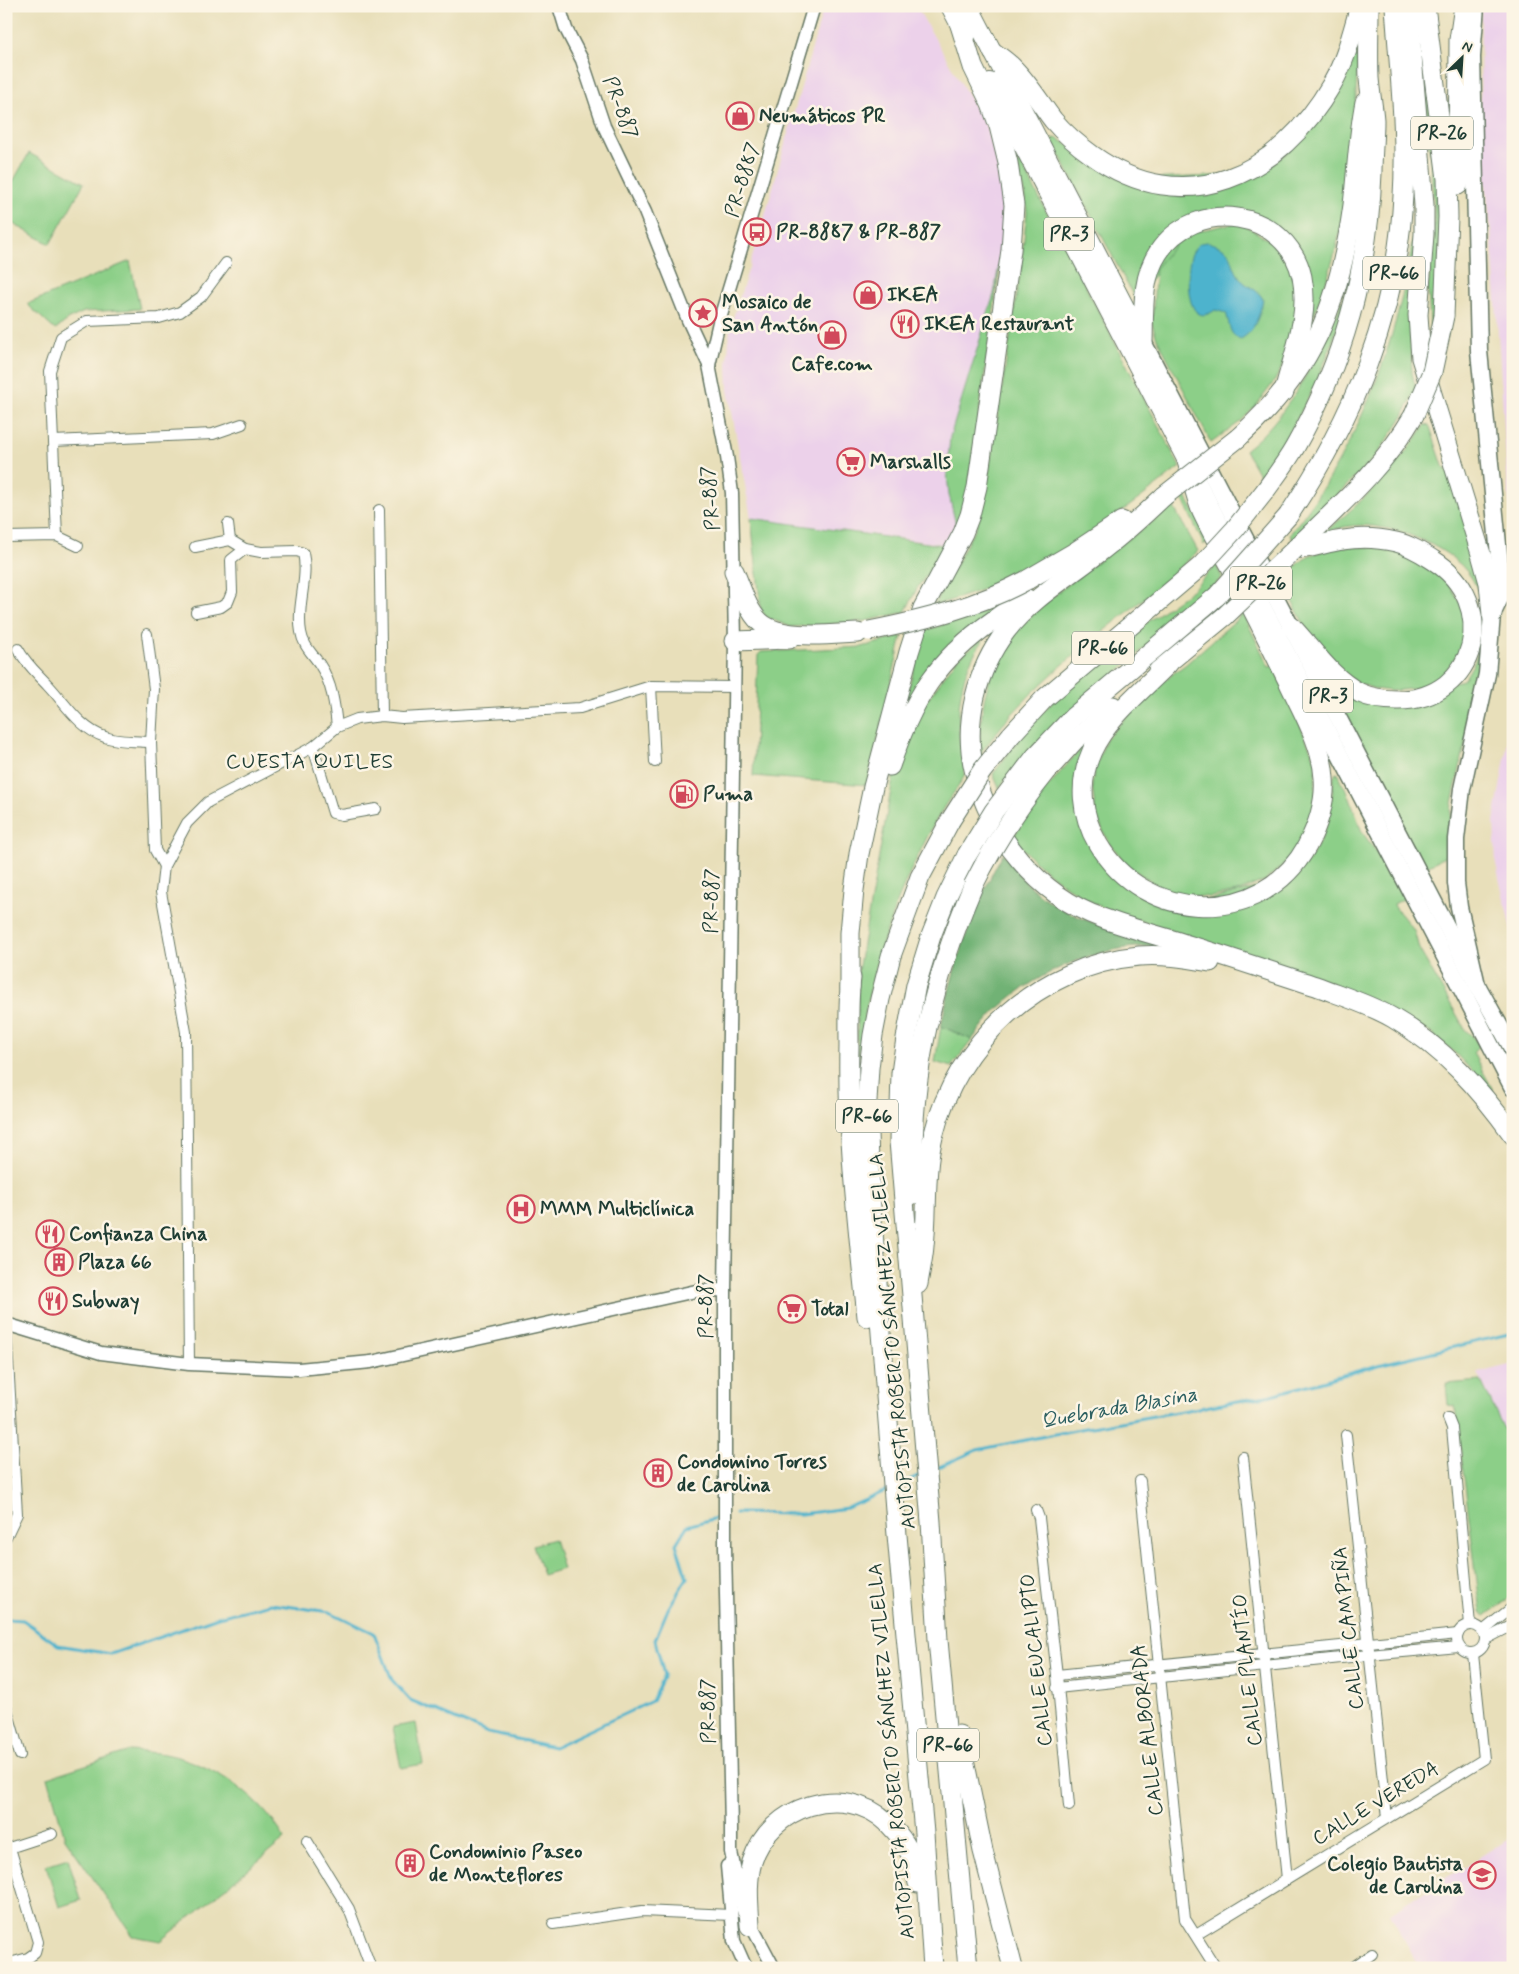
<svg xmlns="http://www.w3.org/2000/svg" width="1519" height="1974" font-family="Mynerve,sans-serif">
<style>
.built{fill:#ecd1ea}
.green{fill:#8ccf88;stroke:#56865e}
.forest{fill:#71b274;stroke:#487854}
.water{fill:#4eb3cd;stroke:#367880}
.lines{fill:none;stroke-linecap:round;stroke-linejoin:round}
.stream{stroke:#4eb3cd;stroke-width:3}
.minor-casing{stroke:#657663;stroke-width:12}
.tertiary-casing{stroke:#657663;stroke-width:15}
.primary-casing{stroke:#657663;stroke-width:19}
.trunk-casing{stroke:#657663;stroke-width:20}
.motorway-casing{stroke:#657663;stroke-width:21}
.minor{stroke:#fff;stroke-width:10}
.tertiary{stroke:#fff;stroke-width:12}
.primary{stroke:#fff;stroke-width:16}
.trunk{stroke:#fff;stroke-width:18}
.motorway{stroke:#fff;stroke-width:19}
.motorway-bridge-casing{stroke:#657663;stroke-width:21;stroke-linecap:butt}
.motorway-bridge{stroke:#fff;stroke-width:19}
.labels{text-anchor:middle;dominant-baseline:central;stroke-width:5;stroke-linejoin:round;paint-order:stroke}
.shield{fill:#fcf5e5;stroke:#617469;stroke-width:1}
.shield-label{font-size:19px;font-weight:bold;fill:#1f3d34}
.street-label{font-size:20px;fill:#1f3d34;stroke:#fcf5e5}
.poi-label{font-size:20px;font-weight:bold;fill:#1f3d34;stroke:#fcf5e5;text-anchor:start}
.neighbourhood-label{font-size:21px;letter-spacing:1px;fill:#1f3d34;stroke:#fcf5e5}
.water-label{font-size:21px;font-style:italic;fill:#2d6062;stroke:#fcf5e5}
</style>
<rect width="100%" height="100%" fill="#fcf5e5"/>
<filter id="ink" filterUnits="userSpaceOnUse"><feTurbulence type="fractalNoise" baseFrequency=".02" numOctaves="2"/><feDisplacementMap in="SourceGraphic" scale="10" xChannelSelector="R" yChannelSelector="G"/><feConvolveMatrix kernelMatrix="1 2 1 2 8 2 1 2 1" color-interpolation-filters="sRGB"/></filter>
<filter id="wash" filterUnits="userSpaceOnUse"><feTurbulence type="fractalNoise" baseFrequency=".0096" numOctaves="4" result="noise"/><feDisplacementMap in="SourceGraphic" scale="20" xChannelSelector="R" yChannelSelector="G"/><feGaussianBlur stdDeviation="1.12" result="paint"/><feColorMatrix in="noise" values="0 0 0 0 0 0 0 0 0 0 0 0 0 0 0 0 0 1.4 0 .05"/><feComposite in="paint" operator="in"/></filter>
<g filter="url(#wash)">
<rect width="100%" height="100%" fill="#e8dfba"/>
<!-- built -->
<g class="built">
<polygon points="824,6 916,6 986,126 1001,175 1004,235 1000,259 994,294 950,437 947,474 949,494 957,530 948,545 751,518 728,390 727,365 730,328 762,226"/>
<polygon points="1481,6 1513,6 1513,529 1508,488 1492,241 1480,127"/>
<polygon points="1513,712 1513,938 1496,865 1494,821"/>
<polygon points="1513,1364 1513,1448 1478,1373"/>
<polygon points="1513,1836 1513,1968 1420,1968 1390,1913"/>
</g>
<!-- green -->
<g class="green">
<polygon points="1420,33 1442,195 1437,304 1431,338 1428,289 1434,237 1434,207"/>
<path d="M1356,50C1360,61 1356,80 1356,92C1353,168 1344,243 1314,314H1311L1310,288L1245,211C1227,208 1213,209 1196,214L1136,301L1052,141L1054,138L1059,139L1123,180L1257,174L1276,162L1291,149Z"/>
<polygon points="29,153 84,183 50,244 6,220 6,194"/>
<path d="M1020,161L1180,467C1105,527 1028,581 934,605L976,527L983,507L987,484L1020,274L1027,212L1024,193L1017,164Z"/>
<polygon points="1001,175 1010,194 968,492 957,530 949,494 947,474 950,437 994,294 1000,259 1004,235"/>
<path d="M1417,205L1410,330L1412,373L1416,389L1401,420L1375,457L1293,540L1290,534C1364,441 1406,322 1417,205Z"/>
<polygon points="1240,222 1287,252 1301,302 1281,369 1274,382 1254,408 1240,422 1211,443 1156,336 1152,323 1156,267 1184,234"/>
<polygon points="130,261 140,309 84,312 69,319 55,330 27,304"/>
<path d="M1342,302H1344C1330,365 1296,425 1261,478L1245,450C1291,415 1318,354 1342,302Z"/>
<path d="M1426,424L1427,426L1428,424L1430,427L1443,466L1449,473L1477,558L1485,627L1479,683L1452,803L1446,856L1423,868L1332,689L1340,684L1369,701L1463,680C1489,647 1493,596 1461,565C1444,549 1422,539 1401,532C1376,525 1351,521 1327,533L1325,532C1365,500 1398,466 1426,424Z"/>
<polygon points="1185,495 1209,539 1204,545 1182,498"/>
<path d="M1173,506L1198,551C1139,609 1066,653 1011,715C1000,728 990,741 980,754C979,716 986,670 1010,638C1016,629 1026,621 1034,614C1076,573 1127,542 1173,506Z"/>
<polygon points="751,518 934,544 948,545 918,587 905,612 866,621 791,627 766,617 761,610"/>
<polygon points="1337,546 1390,548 1411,556 1445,577 1463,608 1464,639 1458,653 1443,675 1423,687 1411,689 1391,691 1375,689 1358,683 1341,672 1310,635 1280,579 1308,556"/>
<polygon points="1216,565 1222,577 1214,586 1027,752 999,788 993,774 1022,735 1054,700 1135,631 1192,590"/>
<polygon points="1003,603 899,719 926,630 983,612"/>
<polygon points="1243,614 1269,667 1273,666 1292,706 1316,762 1315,810 1292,857 1266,880 1237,892 1210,897 1195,896 1182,895 1153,883 1127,865 1108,841 1096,816 1092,784 1094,772 1106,739 1152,689 1185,665"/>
<polygon points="902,636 867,785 753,776 758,655 761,652 862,647"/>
<path d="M981,640L983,641C961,669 956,708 960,742C961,749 966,770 964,776C961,785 949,798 944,807C934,823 925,841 917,858C884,923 864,999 857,1072L858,971L893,779L898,763L919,711L957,659Z"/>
<path d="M1084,745L1087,747L1083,826L1175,909L1294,878L1313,854L1322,837L1330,815L1334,776L1336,773L1339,774L1340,781L1347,790L1362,832L1381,858L1394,868L1407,897L1394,904L1395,907L1414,930L1419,949L1466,1031C1472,1035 1475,1039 1479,1046L1473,1053L1493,1090L1492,1092L1454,1052L1431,1033L1332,983L1105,909C1070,891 1037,868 1013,837L1045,790Z"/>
<polygon points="941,1026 972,1040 951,1067 935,1062"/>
<polygon points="1481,1381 1513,1448 1513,1595 1485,1616 1481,1613 1455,1406 1448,1405 1446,1384"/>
<polygon points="554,1539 563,1569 543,1575 533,1545"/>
<polygon points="416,1723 423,1764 401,1768 393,1727"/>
<path d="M130,1751C142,1752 154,1752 165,1754C213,1763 261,1797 285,1839L161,1941L133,1936L65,1838L48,1777Z"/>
<polygon points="68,1858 81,1900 59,1907 46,1865"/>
</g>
<!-- forest -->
<path class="forest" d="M1003,853C1009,859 1012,866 1017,872C1052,917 1110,928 1162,943V947C1107,942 1039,970 999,1008C989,1017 980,1029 972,1040L941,1026C953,965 973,908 1003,853Z"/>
<!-- water -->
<path class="water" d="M1207,242C1239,251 1226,257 1240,278C1246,287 1256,287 1263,299C1260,315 1255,331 1241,339C1228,336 1230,323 1226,313L1215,310C1185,332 1186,272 1191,256C1193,251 1196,247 1200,243Z"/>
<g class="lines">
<!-- stream -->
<g class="stream">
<polyline points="932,1470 977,1450 1075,1430 1272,1395 1386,1363 1513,1333"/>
<polyline points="900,1484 920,1475"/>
<polyline points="736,1513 801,1514 847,1508 888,1490"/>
<polyline points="6,1619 23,1620 58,1645 111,1654 218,1617 271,1604 330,1612 374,1633 392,1680 410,1700 488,1733 554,1747 652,1701 664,1675 655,1640 668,1609 687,1578 676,1544 687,1526 716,1518"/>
</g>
</g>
</g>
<g filter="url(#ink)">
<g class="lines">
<!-- minor casing -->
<g class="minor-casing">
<g id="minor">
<polyline points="53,441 213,434 242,424"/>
<polyline points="379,510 382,716"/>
<polyline points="228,524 230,540"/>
<polyline points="57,536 50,371 61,337 87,321 159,318 180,312 201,297 226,263"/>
<polyline points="6,537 57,536 78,546"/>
<path d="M195,547L230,540L245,549L261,552L297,551L303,553C309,579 296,606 301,632C303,646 313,654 320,665C332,683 335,706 337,727"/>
<polyline points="196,612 221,607 228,602 232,592 231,560 245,549"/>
<polyline points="147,634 154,689 151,742 155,850 164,866"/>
<path d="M18,649C26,664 37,673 48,685C65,703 80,729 105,737C118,742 137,741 151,742"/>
<polyline points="651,686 655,762"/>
<polyline points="313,747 333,813 342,815 376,809"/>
<polyline points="6,1327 17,1514 6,1537"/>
<polyline points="189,1364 186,1032 161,892 164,866 187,823 208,802 313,747 337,727 357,719 382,716 402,718 580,708 651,686 734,687"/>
<polyline points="1448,1418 1452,1428 1470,1625"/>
<polyline points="1346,1435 1387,1818"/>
<polyline points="1243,1457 1287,1879"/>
<polyline points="1140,1481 1185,1919 1216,1968"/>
<polyline points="1036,1510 1039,1518 1057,1675 1069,1806"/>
<circle cx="1471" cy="1639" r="14"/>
<polyline points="1483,1631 1513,1607"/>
<polyline points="1486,1639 1513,1625"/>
<polyline points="1057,1675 1458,1634"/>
<polyline points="1057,1688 1369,1655 1459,1647"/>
<polyline points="6,1706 20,1755"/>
<polyline points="307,1841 349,1909 371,1968"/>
<polyline points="6,1849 52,1834"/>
<polyline points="553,1924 642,1911 731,1915"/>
<polyline points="1196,1935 1484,1759 1473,1654"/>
<polyline points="6,1964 28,1958 35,1953 38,1942 10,1848"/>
<polyline points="1352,1968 1372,1954"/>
</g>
</g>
<!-- tertiary casing -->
<g class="tertiary-casing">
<g id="tertiary">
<polyline points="559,6 566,29 582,60 604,126 645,212 688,320 709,365 727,457 732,493 735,641 725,1290 725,1547 731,1828 731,1852 743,1910 774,1968"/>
<polyline points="709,365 719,322 814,6"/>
<polyline points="6,1324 101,1353 189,1364 299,1369 371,1362 696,1291 725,1290"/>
<polyline points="727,1866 734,1941 746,1968"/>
</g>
</g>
<!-- primary casing -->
<g class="primary-casing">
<g id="primary">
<polyline points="1476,6 1472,57 1479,351 1500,565 1501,596 1492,615 1487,674 1462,789 1456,839 1456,883 1459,907 1477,985"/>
<polyline points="1143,342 1477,985 1513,1050"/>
<polyline points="1196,478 1513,1088"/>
</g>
</g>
<!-- trunk casing -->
<g class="trunk-casing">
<g id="trunk">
<polyline points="950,6 966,37"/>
<polyline points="969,6 1143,342"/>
<polyline points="990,82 1187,461"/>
</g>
</g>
<!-- motorway casing -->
<g class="motorway-casing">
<g id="motorway">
<polyline points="1408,6 1424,205 1424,234 1418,315 1421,358 1481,554 1489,583 1492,615"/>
<polyline points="1425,6 1447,179 1448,217 1444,316"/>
<path d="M993,52C1000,57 1008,62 1014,69C1029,84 1040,103 1053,120C1064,133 1078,145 1092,155C1185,222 1280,175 1332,84C1346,60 1352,33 1360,6"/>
<polyline points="1458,185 1459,40 1464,6"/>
<path d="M1143,342C1144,312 1141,279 1158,253C1195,196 1287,209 1302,277C1310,317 1293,355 1284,392"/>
<path d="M1238,438C1314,370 1339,305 1353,205C1357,171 1358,136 1365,102"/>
<path d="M1265,491C1275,477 1286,463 1295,447C1344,361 1368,272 1372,173C1372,155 1374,137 1374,120C1373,106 1370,92 1369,78C1368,54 1369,30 1369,6"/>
<path d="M1164,496C1142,517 1120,537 1096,555C1065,579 1030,600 1006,631C977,669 963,722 974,769C989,834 1037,895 1102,918C1129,928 1157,935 1185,944C1229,957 1272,972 1316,986C1342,996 1369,1004 1393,1018C1443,1047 1480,1089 1513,1135"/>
<path d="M1288,516C1353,418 1397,315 1403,196C1407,133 1399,69 1395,6"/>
<path d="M1295,549C1338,507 1384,467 1414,415"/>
<path d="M734,571C741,587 747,610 760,622C781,641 832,634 858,633"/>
<polyline points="1027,580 1075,552 1122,521"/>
<path d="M1292,627C1313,649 1332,679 1360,693C1371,698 1384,700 1397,700C1478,701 1501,602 1433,560C1422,553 1410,545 1396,542C1379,538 1360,537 1343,540C1326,542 1312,549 1295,549"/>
<polyline points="735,641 789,639"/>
<path d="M1168,664C1143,690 1107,718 1092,751C1078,782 1081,815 1098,844C1144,923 1261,929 1307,846C1318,825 1326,802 1324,778C1322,744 1303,713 1289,683C1270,644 1251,606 1231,567C1221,549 1211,531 1202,512C1195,496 1192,478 1187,461"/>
<polyline points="1158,671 1225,616"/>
<polyline points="1011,735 1045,698 1201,566"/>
<polyline points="1035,757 1073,717 1217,596"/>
<path d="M890,766C912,700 936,660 994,620C1005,612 1015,604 1026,598"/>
<polyline points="1047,771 1075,740 1113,706"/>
<polyline points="967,855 946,898 931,936 916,985 906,1038 901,1073 899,1141 931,1522 938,1640 968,1968"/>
<path d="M851,978C848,1000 849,1023 849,1046C847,1137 858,1227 867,1317"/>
<polyline points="850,988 850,933 854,890 859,854 873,787 909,652 923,608 963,533 970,515 977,487 1011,250 1014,205 1008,163 999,126 991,104 973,67 960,25"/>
<path d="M915,1194C906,1089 932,982 973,886"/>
<path d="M918,1284C920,1271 923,1259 924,1246C928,1210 924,1173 933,1137C956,1041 1040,965 1139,956C1163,954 1186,958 1210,962"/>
<polyline points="959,1735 983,1851 1013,1968"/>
<path d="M750,1926C749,1905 746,1883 752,1862C769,1806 844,1781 888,1823C899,1834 910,1849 914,1864C916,1871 916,1877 918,1883"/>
<polyline points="933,1968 924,1833 897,1535 870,1194 867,1101 869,1068 873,1035 880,999 891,956 920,877 950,821"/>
</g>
</g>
<!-- minor -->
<use href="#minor" class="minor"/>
<!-- tertiary -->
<use href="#tertiary" class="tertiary"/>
<!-- primary -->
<use href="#primary" class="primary"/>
<!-- trunk -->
<use href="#trunk" class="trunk"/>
<!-- motorway -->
<use href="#motorway" class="motorway"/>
<!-- motorway-bridge casing -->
<g class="motorway-bridge-casing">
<g id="motorway-bridge">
<polyline points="1414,415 1432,372 1444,316"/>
<polyline points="1164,496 1238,438"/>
<polyline points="1201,566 1235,529 1265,491"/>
<polyline points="1217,596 1288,516"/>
<polyline points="1225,616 1295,549"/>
<path d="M869,631C924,620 977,607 1027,580"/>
<polyline points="950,821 982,771 1011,735"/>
<polyline points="967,855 994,811 1035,757"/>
<path d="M973,886C993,845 1018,807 1047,771"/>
</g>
</g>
<!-- motorway-bridge -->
<use href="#motorway-bridge" class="motorway-bridge"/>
</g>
</g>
<!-- icons -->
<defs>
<g id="shop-ring" transform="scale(1.4375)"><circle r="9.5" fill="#fcf5e5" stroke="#d1495b" stroke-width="1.5"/><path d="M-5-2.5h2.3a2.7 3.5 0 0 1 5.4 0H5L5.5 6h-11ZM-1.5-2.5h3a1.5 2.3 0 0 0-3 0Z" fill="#d1495b"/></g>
<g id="bus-ring" transform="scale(1.4375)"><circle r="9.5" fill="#fcf5e5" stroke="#d1495b" stroke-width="1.5"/><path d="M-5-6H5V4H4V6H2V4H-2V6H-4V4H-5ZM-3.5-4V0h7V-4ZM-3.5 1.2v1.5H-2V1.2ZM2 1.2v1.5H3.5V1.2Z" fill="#d1495b"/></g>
<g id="sight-ring" transform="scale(1.4375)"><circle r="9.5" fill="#fcf5e5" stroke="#d1495b" stroke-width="1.5"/><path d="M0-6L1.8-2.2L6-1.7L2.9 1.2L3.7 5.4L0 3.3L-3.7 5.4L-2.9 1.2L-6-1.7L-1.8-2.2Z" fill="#d1495b"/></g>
<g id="restaurant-ring" transform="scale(1.4375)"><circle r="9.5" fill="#fcf5e5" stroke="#d1495b" stroke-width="1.5"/><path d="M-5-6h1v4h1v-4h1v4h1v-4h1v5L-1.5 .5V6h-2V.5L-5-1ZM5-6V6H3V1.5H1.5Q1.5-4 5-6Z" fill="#d1495b"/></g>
<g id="supermarket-ring" transform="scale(1.4375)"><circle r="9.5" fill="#fcf5e5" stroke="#d1495b" stroke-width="1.5"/><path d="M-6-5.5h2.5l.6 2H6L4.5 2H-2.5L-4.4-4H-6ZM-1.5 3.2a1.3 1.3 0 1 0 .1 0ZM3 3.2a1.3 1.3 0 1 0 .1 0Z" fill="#d1495b"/></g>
<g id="fuel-ring" transform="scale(1.4375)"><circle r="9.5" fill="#fcf5e5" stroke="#d1495b" stroke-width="1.5"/><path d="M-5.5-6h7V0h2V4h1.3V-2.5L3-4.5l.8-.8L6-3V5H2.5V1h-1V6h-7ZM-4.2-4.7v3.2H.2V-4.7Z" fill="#d1495b"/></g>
<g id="hospital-ring" transform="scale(1.4375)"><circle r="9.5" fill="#fcf5e5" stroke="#d1495b" stroke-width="1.5"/><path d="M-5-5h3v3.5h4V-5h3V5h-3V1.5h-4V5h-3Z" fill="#d1495b"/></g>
<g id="building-ring" transform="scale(1.4375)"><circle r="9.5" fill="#fcf5e5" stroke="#d1495b" stroke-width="1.5"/><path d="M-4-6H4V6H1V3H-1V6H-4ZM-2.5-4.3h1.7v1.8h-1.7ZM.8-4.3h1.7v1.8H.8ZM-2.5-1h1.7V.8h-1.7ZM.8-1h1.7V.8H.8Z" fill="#d1495b"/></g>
<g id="university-ring" transform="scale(1.4375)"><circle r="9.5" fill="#fcf5e5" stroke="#d1495b" stroke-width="1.5"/><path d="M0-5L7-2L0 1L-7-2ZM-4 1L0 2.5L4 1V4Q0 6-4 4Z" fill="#d1495b"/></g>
</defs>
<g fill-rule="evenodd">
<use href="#shop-ring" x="740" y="116"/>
<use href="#bus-ring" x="757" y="232"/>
<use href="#shop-ring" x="868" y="295"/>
<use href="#sight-ring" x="703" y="313"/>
<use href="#restaurant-ring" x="905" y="324"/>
<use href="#shop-ring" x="832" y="335"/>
<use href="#supermarket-ring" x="851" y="462"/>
<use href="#fuel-ring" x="684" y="794"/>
<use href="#hospital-ring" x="521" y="1209"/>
<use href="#restaurant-ring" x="50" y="1234"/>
<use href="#building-ring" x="59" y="1262"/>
<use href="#restaurant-ring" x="53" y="1301"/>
<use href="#supermarket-ring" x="792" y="1309"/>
<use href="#building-ring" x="658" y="1473"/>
<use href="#building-ring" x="410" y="1863"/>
<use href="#university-ring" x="1482" y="1875"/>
</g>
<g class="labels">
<!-- shield labels -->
<g class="shield">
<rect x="1411" y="116.5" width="62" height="33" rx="4"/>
<rect x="1044" y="217.5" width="50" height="33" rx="4"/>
<rect x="1363" y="256.5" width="62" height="33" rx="4"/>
<rect x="1230" y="566.5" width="62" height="33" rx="4"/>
<rect x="1072" y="631.5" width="62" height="33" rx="4"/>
<rect x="1303" y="679.5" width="50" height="33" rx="4"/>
<rect x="836" y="1099.5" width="62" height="33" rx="4"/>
<rect x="917" y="1728.5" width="62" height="33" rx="4"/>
</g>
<g class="shield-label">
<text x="1442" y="133">PR-26</text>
<text x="1069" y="234">PR-3</text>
<text x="1394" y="273">PR-66</text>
<text x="1261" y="583">PR-26</text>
<text x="1103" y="648">PR-66</text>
<text x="1328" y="696">PR-3</text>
<text x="867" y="1116">PR-66</text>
<text x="948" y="1745">PR-66</text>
</g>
<!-- street labels -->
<g class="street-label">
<text transform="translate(620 108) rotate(69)">PR-887</text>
<text transform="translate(743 180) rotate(-73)">PR-8887</text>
<text transform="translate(711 498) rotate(-95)">PR-887</text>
<text transform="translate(712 901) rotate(-89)">PR-887</text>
<text transform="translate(706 1306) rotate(-90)">PR-887</text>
<text transform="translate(893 1341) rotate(-95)">AUTOPISTA ROBERTO SÁNCHEZ VILELLA</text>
<text transform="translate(1349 1628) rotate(-96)">CALLE CAMPIÑA</text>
<text transform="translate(1037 1660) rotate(-96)">CALLE EUCALIPTO</text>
<text transform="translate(1248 1670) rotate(-96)">CALLE PLANTÍO</text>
<text transform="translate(709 1711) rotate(-91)">PR-887</text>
<text transform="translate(1148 1730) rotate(-96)">CALLE ALBORADA</text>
<text transform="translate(892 1751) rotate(-95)">AUTOPISTA ROBERTO SÁNCHEZ VILELLA</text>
<text transform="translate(1376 1804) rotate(-31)">CALLE VEREDA</text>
</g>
<!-- poi labels -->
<g class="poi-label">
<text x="759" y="116">Neumáticos PR</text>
<text x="776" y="232">PR-8887 &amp; PR-887</text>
<text x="887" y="295">IKEA</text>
<text x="722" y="302">Mosaico de<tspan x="722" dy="23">San Antón</tspan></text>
<text x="924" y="324">IKEA Restaurant</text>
<text x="832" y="364" text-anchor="middle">Cafe.com</text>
<text x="870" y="462">Marshalls</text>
<text x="703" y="794">Puma</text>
<text x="540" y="1209">MMM Multiclínica</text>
<text x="69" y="1234">Confianza China</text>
<text x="78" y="1262">Plaza 66</text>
<text x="72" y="1301">Subway</text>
<text x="811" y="1309">Total</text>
<text x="677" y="1462">Condomino Torres<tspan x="677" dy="23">de Carolina</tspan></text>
<text x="429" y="1852">Condominio Paseo<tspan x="429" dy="23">de Monteflores</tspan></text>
<text x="1463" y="1864" text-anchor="end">Colegio Bautista<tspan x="1463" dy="23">de Carolina</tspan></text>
</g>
<!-- neighbourhood labels -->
<g class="neighbourhood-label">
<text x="310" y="762">CUESTA QUILES</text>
</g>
<!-- water labels -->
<g class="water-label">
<text transform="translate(1119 1408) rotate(-10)">Quebrada Blasina</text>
</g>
</g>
<!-- margin -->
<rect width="1519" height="1974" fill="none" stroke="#fcf5e5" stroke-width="25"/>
<!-- north arrow -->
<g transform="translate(1462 58) rotate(25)" stroke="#fcf5e5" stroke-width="4" paint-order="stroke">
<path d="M0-4L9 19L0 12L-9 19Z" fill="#1f3d34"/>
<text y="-8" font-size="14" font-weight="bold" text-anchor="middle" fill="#1f3d34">N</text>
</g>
</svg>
